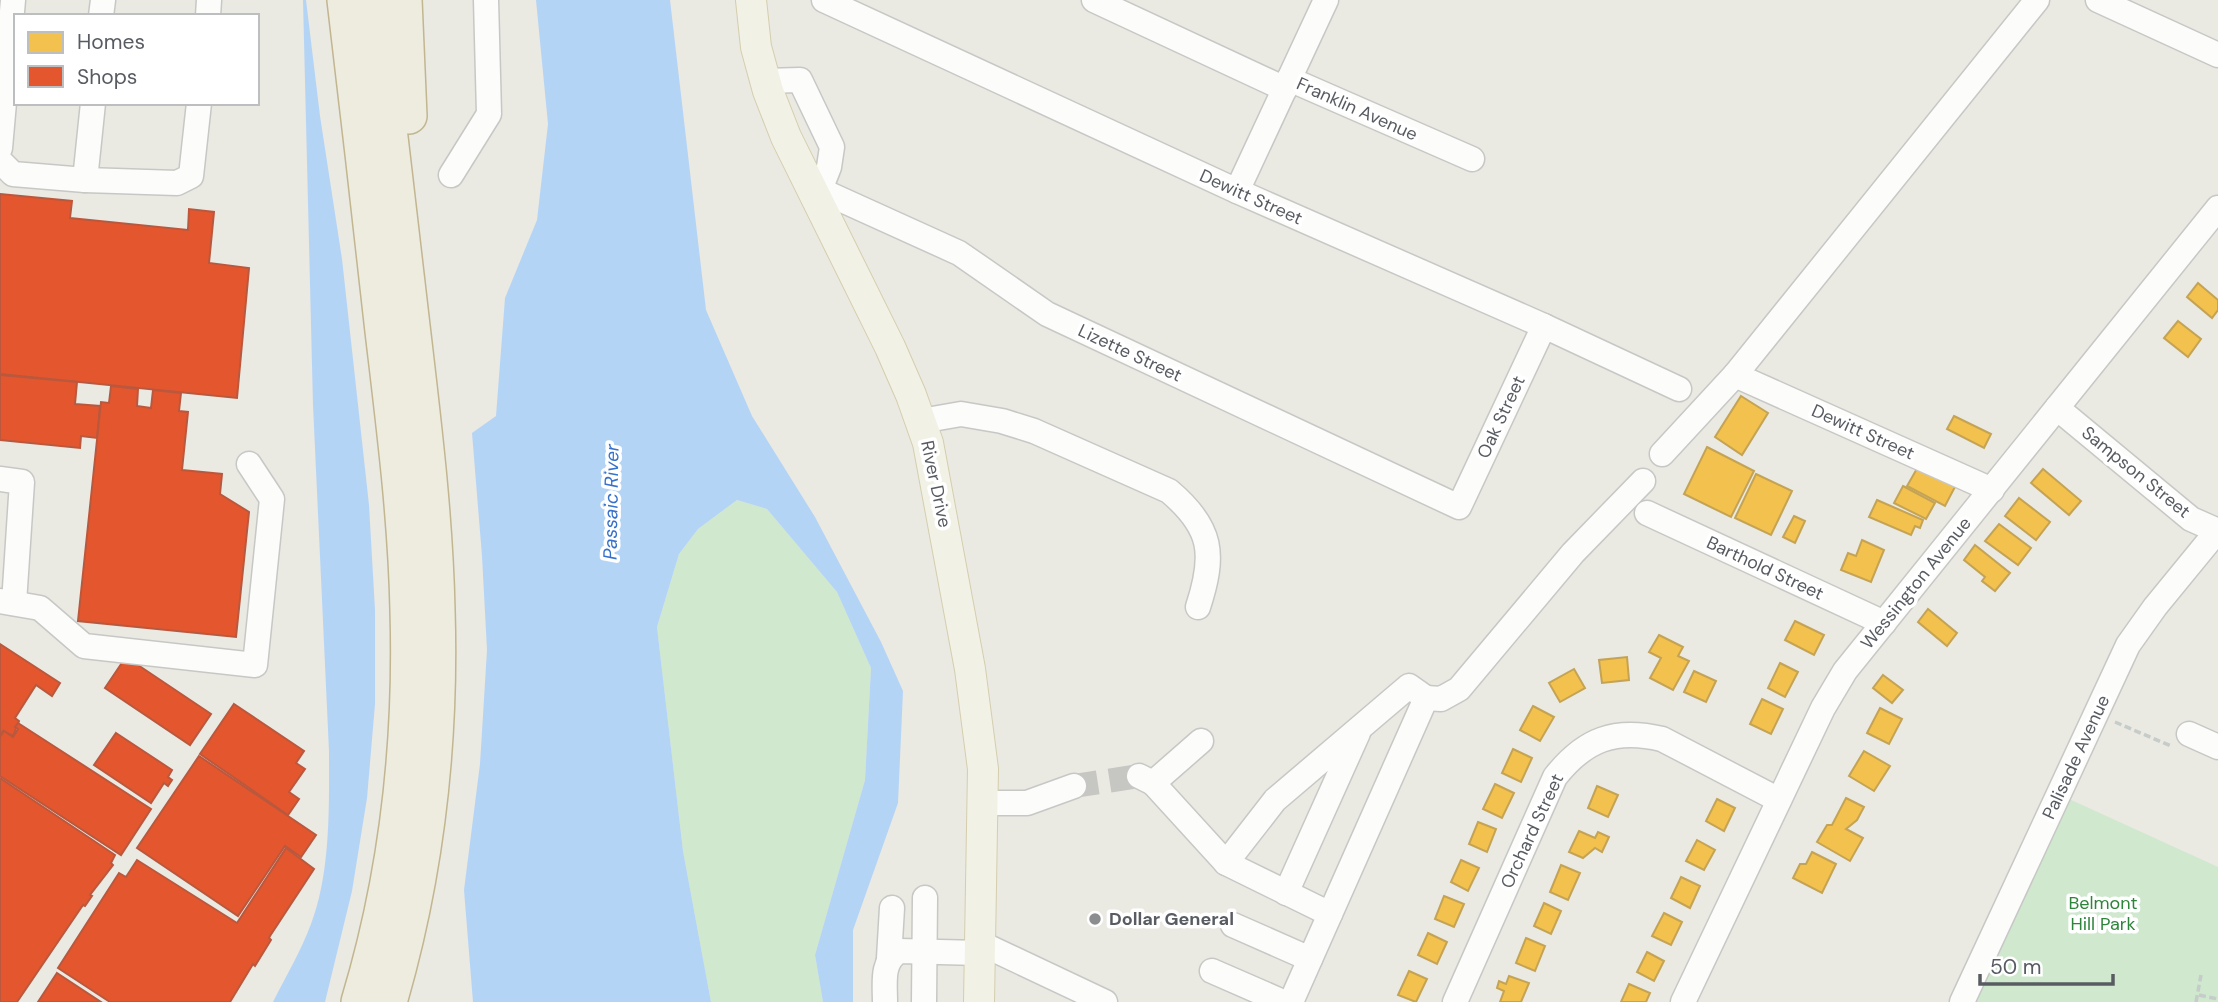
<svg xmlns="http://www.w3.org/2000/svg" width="2218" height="1002" font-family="'DM Sans',sans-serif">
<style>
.green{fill:#cfe8ce}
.water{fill:#b4d4f6}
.homes{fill:#f2c14e;stroke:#c4a354;stroke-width:2}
.shops{fill:#e4572e;stroke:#ba583e;stroke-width:2}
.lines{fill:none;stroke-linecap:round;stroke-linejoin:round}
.minor-tunnel{stroke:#c6c6c2;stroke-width:24;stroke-dasharray:24 12;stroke-linecap:butt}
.minor-casing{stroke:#c7c8c6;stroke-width:27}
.major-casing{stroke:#d4ceae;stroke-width:32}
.highway-casing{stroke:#c1b690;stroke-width:38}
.path{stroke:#c5ccc9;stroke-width:3.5;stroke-dasharray:7 3.5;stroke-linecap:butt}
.minor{stroke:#fcfcfb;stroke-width:24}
.major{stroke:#f2f1e5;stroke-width:30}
.highway{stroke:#eeecdf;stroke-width:35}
.poi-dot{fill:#8b8d8f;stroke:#fff;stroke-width:2.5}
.labels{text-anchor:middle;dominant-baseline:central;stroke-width:7;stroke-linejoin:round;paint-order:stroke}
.street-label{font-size:18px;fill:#585c62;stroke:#fff}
.park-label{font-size:18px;fill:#2d8539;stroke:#fff}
.poi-label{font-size:18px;font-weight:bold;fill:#585c62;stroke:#fff;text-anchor:start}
.water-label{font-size:19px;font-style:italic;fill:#3671cc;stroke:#fff}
</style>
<rect width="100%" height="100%" fill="#eae9e2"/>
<!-- green -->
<g class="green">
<polygon points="737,500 767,509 837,592 871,668 865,780 815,955 823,1002 711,1002 683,851 657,627 679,554 698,529"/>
<polygon points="2058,794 2218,867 2218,1002 1962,1002"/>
</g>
<!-- water -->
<g class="water">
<path d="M303,0H306L320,116L342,259L369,505L375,610V704L367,798L352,891L325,1002H273C286,976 301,951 311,924C331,872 329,805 329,751L313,405Z"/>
<polygon points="536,0 670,0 706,310 752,416 815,517 881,642 903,691 898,803 853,930 853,1002 823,1002 815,955 865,780 871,668 837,592 767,509 737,500 698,529 679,554 657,627 683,851 711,1002 473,1002 464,890 480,764 487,650 482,556 472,433 496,416 505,298 537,220 548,124"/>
</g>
<!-- homes -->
<g class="homes">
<polygon points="2198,283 2218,300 2218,310 2212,318 2187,297"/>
<polygon points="2178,321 2201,339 2188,357 2164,338"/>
<polygon points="1741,396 1768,413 1742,455 1715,437"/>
<polygon points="1954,416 1991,434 1984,448 1947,429"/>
<polygon points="1707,447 1754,471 1731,517 1684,494"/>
<polygon points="1919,465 1956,485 1945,506 1907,486"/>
<polygon points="2043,469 2081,501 2069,515 2031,483"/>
<polygon points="1756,474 1792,491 1771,535 1735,518"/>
<polygon points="1903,486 1935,503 1926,519 1894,503"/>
<polygon points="2019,498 2050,522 2036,540 2005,516"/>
<polygon points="1877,500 1923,520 1920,528 1915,526 1911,535 1869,517"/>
<polygon points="1794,516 1805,521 1795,543 1783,537"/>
<polygon points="1999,524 2031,548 2018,565 1985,541"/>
<polygon points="1862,540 1884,550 1871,582 1841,570 1848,553 1856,556"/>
<polygon points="1975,545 2010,573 1995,591 1982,581 1985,577 1964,560"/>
<polygon points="1928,609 1957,633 1947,646 1918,622"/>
<polygon points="1795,621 1824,635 1814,655 1785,640"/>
<polygon points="1659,635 1683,647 1678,656 1689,661 1673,690 1650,678 1661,658 1649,652"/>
<polygon points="1627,657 1629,680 1602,683 1599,660"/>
<polygon points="1780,663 1798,672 1785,697 1768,688"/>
<polygon points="1574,669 1585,688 1560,702 1549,683"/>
<polygon points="1694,671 1716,681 1706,702 1684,692"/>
<polygon points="1883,675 1903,690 1892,703 1873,688"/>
<polygon points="1762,699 1783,709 1771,734 1750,724"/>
<polygon points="1533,706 1554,717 1540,741 1520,730"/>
<polygon points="1880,708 1902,719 1889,744 1867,733"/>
<polygon points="1513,749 1532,758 1521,782 1502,773"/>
<polygon points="1864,751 1890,766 1874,791 1849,776"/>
<polygon points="1495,784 1514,793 1502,818 1483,809"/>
<polygon points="1597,786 1618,795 1608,817 1588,808"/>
<polygon points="1846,798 1864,807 1857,820 1846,829 1863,838 1850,861 1817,842 1827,825 1832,825"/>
<polygon points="1717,799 1735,808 1724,831 1706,821"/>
<polygon points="1478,822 1496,829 1487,852 1469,844"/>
<polygon points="1579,831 1595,838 1598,832 1609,837 1602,852 1595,848 1583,858 1569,852"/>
<polygon points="1697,840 1715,850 1704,870 1686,861"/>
<polygon points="1812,852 1836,864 1822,893 1793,878 1800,864 1806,864"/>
<polygon points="1461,860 1479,868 1468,891 1451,882"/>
<polygon points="1561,865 1580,873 1568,900 1550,892"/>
<polygon points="1681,877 1700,886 1690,908 1671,898"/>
<polygon points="1444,896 1464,904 1454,927 1435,919"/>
<polygon points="1544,903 1561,911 1551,934 1534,926"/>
<polygon points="1664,913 1682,922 1671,945 1652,936"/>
<polygon points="1428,933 1447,942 1437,964 1418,955"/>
<polygon points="1526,938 1545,946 1535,971 1516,963"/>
<polygon points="1647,952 1664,961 1654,981 1637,972"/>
<polygon points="1409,971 1427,979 1416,1002 1398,995"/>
<polygon points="1509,976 1529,983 1521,1002 1500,1002 1504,991 1497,988 1499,981 1506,984"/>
<polygon points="1629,984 1650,993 1646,1002 1621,1002"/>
</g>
<!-- shops -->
<g class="shops">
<polygon points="0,194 72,201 70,218 188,230 189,209 214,212 209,263 249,268 237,398 0,374"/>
<polygon points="0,375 77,382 75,404 100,406 97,438 81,436 80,448 0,440"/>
<polygon points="111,386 138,389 137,406 151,408 153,390 181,393 179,411 188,412 182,470 222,474 220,494 249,512 236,637 78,621 101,402 109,403"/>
<polygon points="0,644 60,683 52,696 36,685 15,718 19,721 13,736 3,731 0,736"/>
<polygon points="126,657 211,714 190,745 105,688"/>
<polygon points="234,704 304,751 296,763 305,769 289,792 299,799 288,815 200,754"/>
<polygon points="18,723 151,809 121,855 0,776 0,737 4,731 13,737 18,729 15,727"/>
<polygon points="116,733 172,770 168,777 172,780 168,786 164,783 151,803 94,765"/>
<polygon points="199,756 316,835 301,857 285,846 238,916 137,848"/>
<polygon points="0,778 115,855 111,863 113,865 90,895 92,896 85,906 83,905 17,1002 0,1002"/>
<polygon points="286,848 314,869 270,936 269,938 271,940 255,966 253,964 230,1002 110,1002 58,968 119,873 126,877 137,860 237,923"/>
<polygon points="57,973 101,1002 38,1002"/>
</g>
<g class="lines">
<!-- minor-tunnel -->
<polyline class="minor-tunnel" points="1074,786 1139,776"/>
<!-- minor casing -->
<g class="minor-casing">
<g id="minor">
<polyline points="824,0 1237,191 1544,326 1679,389"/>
<polyline points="1094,0 1285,89"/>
<polyline points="2098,0 2218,55"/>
<polyline points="101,16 103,0"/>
<polyline points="208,16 209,0"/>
<polyline points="1289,79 1472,159"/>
<polyline points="765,81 800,80 832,147 829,167 820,190"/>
<polyline points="0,148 13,0"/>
<polyline points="0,161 13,174 85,180 177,183 191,176 199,103"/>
<polyline points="451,175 489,114 486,0"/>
<polyline points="85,180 93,103"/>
<polyline points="809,185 959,253 1047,314 1459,507 1544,326"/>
<polyline points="1237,191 1326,0"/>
<polyline points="1735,375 1992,490"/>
<polyline points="2057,408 2191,519 2218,531"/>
<path d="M921,421L961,414L1002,421L1034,431L1169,491C1213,528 1215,555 1198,607"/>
<polyline points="1662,454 1735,375 2037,0"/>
<polyline points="0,479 22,482 14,603"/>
<polyline points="1647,513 1884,623"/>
<polyline points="0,601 40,608 84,646 255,665 272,499 249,464"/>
<polyline points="1426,698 1441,699 1459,689 1573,553 1643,481"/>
<polyline points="2189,734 2218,747"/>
<polyline points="1139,776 1153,783 1226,863 1275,800 1409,686 1426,698 1291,1002"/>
<polyline points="1153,783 1201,741"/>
<polyline points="984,803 1027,803 1074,786"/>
<polyline points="1226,863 1330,914"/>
<polyline points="1286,893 1358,733"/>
<polyline points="1233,925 1310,959"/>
<polyline points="980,943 1105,1002"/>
<polyline points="889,958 892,908"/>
<polyline points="1212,971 1283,1002"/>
<path d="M885,1002C885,983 881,962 899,951L980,953"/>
<polyline points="924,1002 925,898"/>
<path d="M1455,1002L1555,777C1585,739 1615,728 1662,739L1779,800"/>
<polyline points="1683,1002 1823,708 1845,671 2218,208"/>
<polyline points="1962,1002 2128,645 2155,607 2218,530"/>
</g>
</g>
<!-- major casing -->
<g class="major-casing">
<polyline id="major" points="751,0 756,47 768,91 786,137 890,347 911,395 928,443 970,669 983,769 979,1002"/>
</g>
<!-- highway casing -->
<g class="highway-casing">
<g id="highway">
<path d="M345,0C358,110 371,221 383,331C394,424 406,517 408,610C412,742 397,876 359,1002"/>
<path d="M374,0C387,109 399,217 412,326C423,420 435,515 437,610C441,741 426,875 389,1002"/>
<polyline points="404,0 409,116"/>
</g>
</g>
<!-- path -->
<g class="path">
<polyline points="2115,722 2171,746"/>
<polyline points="2199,995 2218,999"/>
<polyline points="2196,1002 2201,975"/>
</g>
<!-- minor -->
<use href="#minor" class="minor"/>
<!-- major -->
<use href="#major" class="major"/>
<!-- highway -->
<use href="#highway" class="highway"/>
</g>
<!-- markers -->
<circle class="poi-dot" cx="1095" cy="919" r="7"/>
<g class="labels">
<!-- street labels -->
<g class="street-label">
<text transform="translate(1357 109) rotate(24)">Franklin Avenue</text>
<text transform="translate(1251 197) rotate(24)">Dewitt Street</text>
<text transform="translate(1130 353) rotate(25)">Lizette Street</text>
<text transform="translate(1501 417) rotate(-65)">Oak Street</text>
<text transform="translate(1863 432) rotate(24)">Dewitt Street</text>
<text transform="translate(2136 472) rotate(39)">Sampson Street</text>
<text transform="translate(936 484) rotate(78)">River Drive</text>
<text transform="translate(1765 568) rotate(25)">Barthold Street</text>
<text transform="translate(1916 583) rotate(-51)">Wessington Avenue</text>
<text transform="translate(2076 757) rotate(-65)">Palisade Avenue</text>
<text transform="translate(1532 831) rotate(-65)">Orchard Street</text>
</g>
<!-- park labels -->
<g class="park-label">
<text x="2103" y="903">Belmont<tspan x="2103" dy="21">Hill Park</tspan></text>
</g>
<!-- poi labels -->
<g class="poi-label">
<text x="1109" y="919">Dollar General</text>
</g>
<!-- water labels -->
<g class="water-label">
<text transform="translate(611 502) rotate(-89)">Passaic River</text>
</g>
</g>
<!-- legend -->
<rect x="14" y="14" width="245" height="91" fill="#ffffff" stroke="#bcbec0" stroke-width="2"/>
<rect x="28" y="32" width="35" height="21" fill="#f2c14e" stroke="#bcbec0" stroke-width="2"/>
<text x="77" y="49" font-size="21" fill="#585c62">Homes</text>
<rect x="28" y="66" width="35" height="21" fill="#e4572e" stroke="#bcbec0" stroke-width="2"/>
<text x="77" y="84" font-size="21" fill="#585c62">Shops</text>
<!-- scale -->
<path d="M1980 974v10h133v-10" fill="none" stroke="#585c62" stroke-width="3.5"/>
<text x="1990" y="974" font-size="21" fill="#585c62" stroke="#ffffff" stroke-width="5" paint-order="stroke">50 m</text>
</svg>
